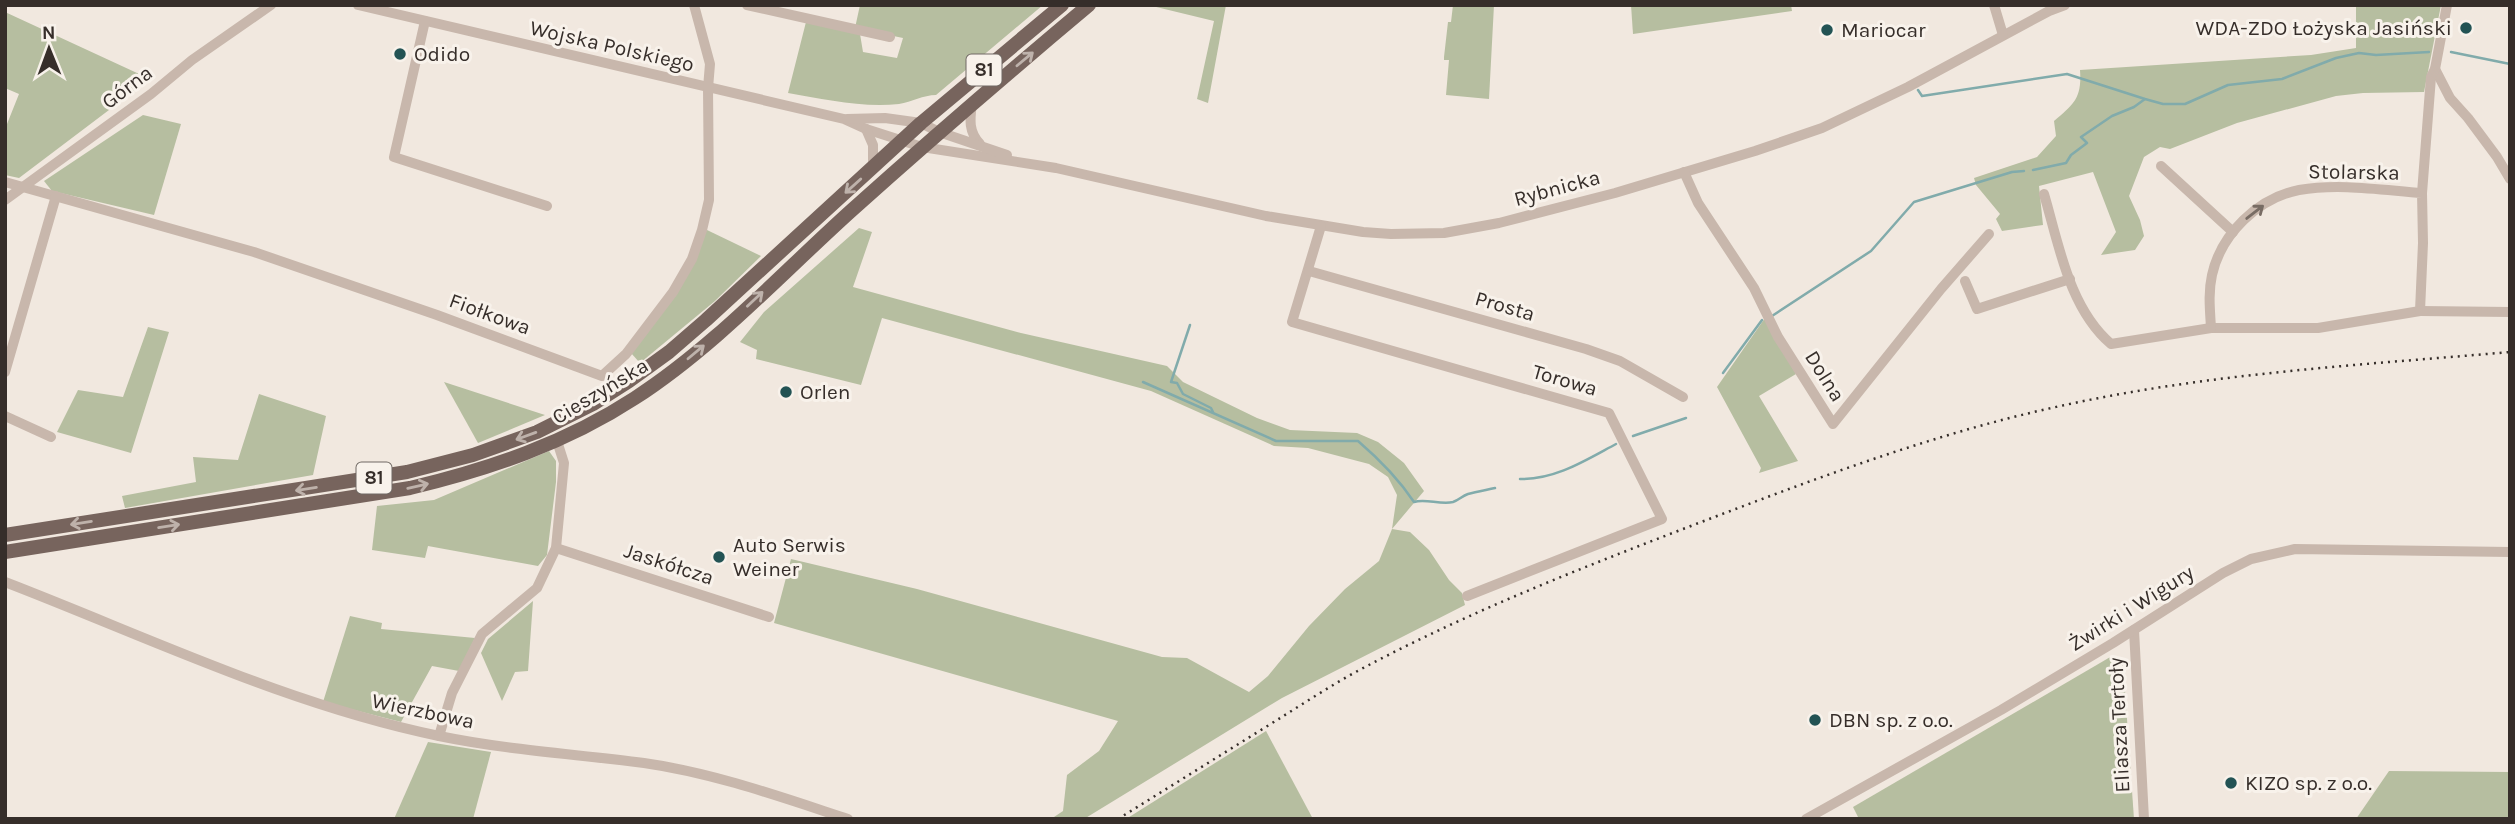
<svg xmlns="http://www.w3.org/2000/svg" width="2515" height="824" font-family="Karla,sans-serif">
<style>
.green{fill:#b6bea0}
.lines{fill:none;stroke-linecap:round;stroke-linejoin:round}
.stream{stroke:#81abab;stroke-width:2.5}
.minor{stroke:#c8b7ac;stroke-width:10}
.major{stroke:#77645d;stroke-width:14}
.rail{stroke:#362e2a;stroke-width:2.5;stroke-dasharray:2 5;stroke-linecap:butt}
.oneway{stroke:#beb2ab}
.oneway2{stroke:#786c64}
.poi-dot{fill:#235354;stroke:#f8f2eb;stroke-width:2.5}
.labels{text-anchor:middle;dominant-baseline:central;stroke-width:6;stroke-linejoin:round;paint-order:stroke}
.shield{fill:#f8f2eb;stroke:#706964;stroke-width:2}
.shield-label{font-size:19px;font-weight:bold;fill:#362e2a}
.poi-label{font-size:21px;fill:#362e2a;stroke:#f8f2eb;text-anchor:start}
.street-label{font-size:21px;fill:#362e2a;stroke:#f8f2eb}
</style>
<rect width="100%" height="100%" fill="#f1e8df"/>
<!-- green -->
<g class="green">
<path d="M860,5H1043L936,95C923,95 912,102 899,104C862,108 823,99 788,93L806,22L860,34L863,52L897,58L903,38L855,28Z"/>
<polygon points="1148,5 1226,5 1208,103 1197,99 1214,21"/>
<polygon points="1453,5 1494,5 1489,99 1446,95 1449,60 1444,60 1444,57 1448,22 1451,22"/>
<polygon points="1631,5 1791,5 1792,11 1633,34"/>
<path d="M2356,5H2441L2424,92L2363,93L2336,96L2237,123L2170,149L2160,147L2144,157L2129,196L2140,220L2144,236L2135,250L2101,255L2116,232L2093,172L2039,186L2043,225L2002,231L1996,219L2000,214L1976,185L1974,178L2037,157L2056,136L2054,121C2074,104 2082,98 2080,70L2311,55L2356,48Z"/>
<polygon points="5,12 150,79 19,178 5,175 5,129 19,94 5,88"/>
<polygon points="143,115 181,124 154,215 52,191 44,181"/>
<polygon points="859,228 872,232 853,287 1021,333 1167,366 1183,382 1257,418 1290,430 1357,433 1378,442 1404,463 1424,491 1392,529 1410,532 1429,550 1449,580 1462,593 1465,605 1282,698 1084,819 1051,819 1063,811 1067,775 1099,751 1118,721 774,623 791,559 917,589 1162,657 1187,658 1249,692 1268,676 1309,626 1345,589 1379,561 1392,529 1397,495 1388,477 1369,464 1308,448 1274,446 1151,391 882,318 861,385 756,359 757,350 740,342 764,312"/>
<polygon points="707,230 761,256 715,301 640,363 631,353"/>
<polygon points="1765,318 1796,374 1759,396 1798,461 1759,473 1761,468 1717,387"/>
<polygon points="148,327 169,332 131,453 57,432 78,390 123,397"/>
<polygon points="444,382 545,415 478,443"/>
<polygon points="259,394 326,416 313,475 125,508 122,496 196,482 193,457 238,460"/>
<polygon points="549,451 556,461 556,482 547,555 538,566 428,546 425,558 372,550 377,506 434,500"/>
<polygon points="533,601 528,671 515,672 502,701 481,653 488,639"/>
<polygon points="350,616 382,623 381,629 475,638 459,671 432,666 401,722 323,702"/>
<polygon points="2112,656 2119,657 2123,662 2134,819 1859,819 1853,807"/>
<polygon points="1266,731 1313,819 1126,819"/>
<polygon points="428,742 491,752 473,819 394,819"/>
<polygon points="2389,771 2510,772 2510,819 2356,819"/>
</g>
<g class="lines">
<!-- stream -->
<g class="stream">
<polyline points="2451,52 2510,64"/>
<polyline points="1918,90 1922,96 2067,74 2145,99 2163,104 2185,104 2228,85 2282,79 2336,58 2359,53 2376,55 2429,52"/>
<polyline points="2033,170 2066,163 2071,155 2087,143 2081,137 2112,116 2134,107 2145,99"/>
<polyline points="1772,316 1871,251 1914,202 2012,172 2024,171"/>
<polyline points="1190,325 1171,382 1177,383 1183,394 1211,408 1213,412"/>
<polyline points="1723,373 1762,320"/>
<path d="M1143,382L1276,441H1358C1379,459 1400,481 1414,502C1425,498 1440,505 1453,502C1459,500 1462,496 1468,494C1476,492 1486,490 1495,488"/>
<polyline points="1633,436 1686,418"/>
<path d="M1520,479C1555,480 1586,460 1616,444"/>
</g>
<!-- minor -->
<g class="minor">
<polyline points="358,5 844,119 866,129 922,147 1056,168 1266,216 1363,232 1391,234 1444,233 1499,223 1615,193 1755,151 1822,128 1908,87 2049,11 2065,5"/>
<polyline points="747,5 890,37"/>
<polyline points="1994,5 2003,35"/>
<polyline points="425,21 394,157 547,206"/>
<polyline points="2435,69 2450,98 2468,118 2497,157 2510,179"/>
<path d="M972,103C970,119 968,131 980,144"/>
<polyline points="847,119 885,118 921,123 939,132 1007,155"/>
<polyline points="866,129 873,145 873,168"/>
<polyline points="2161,166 2233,232"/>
<polyline points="1684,172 1698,203 1754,288 1778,337 1833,424 1941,289 1989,234"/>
<polyline points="5,182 254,252 437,315 602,376 626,354 673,292 692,259 702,230 709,200 708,88 710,64 694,5"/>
<path d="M2422,193C2382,190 2339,183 2299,190C2258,198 2221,234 2212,275C2208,293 2210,310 2211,328H2318L2420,311L2423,243L2422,193L2431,77L2435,69L2447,5"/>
<path d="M2044,194C2059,245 2069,308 2111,344L2211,328"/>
<polyline points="5,200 151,94 192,60 271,5"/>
<polyline points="1321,226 1292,322 1609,413 1662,519 1467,596"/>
<polyline points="1309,271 1586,349 1620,361 1683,397"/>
<polyline points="1965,281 1977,309 2070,279"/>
<polyline points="2420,311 2510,312"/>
<polyline points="5,372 56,196"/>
<polyline points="5,416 51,437"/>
<polyline points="556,548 769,617"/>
<path d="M5,582C148,637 288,705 439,736C507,750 575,754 644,763C714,773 781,797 848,819"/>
<polyline points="2134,630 2144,819"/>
<polyline points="439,736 452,693 482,634 537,588 556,548 564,463 557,441"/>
<polyline points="1806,819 2001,710 2113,643 2223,573 2251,559 2295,549 2510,552"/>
</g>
<!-- major -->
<g class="major">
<polyline points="5,535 407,472 473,455 537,432 593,404 629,381 669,352 706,320 921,123 1062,5"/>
<path d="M5,552L410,488C490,469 566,443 635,398C714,347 782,273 852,210C930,140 1009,72 1089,5"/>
</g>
<!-- rail -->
<path class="rail" d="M1118,819C1171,786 1224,753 1277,720C1306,702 1336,682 1367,666C1473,610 1584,567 1696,524C1817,478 1938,432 2065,405C2211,373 2361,365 2510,352"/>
</g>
<!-- one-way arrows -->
<defs><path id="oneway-shaft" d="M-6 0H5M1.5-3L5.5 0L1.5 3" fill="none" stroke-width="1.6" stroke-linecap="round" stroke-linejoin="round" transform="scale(1.75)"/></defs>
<g class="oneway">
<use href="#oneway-shaft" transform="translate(1025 59) rotate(-40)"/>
<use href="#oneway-shaft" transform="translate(853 186) rotate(138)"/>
<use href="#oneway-shaft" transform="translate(755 299) rotate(-43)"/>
<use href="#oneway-shaft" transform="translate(696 352) rotate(-40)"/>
<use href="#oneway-shaft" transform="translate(526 436) rotate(160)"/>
<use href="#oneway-shaft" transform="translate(418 486) rotate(-13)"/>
<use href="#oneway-shaft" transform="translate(306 489) rotate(171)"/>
<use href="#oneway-shaft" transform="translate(81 523) rotate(171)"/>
<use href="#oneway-shaft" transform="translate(169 526) rotate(-9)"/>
</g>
<use class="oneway2" href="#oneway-shaft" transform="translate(2255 212) rotate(-38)"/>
<!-- markers -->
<g class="poi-dot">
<circle cx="2466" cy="28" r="7"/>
<circle cx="1827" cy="30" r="7"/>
<circle cx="400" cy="54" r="7"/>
<circle cx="786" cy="392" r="7"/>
<circle cx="719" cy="557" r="7"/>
<circle cx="1815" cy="720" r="7"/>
<circle cx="2231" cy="783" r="7"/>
</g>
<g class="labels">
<!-- shield labels -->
<g class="shield">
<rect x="966.5" y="54.5" width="35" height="31" rx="5"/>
<rect x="356.5" y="462.5" width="35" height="31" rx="5"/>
</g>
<g class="shield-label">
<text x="984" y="70">81</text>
<text x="374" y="478">81</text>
</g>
<!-- poi labels -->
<g class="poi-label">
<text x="2452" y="28" text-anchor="end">WDA-ZDO Łożyska Jasiński</text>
<text x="1841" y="30">Mariocar</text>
<text x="414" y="54">Odido</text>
<text x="800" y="392">Orlen</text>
<text x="733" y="545">Auto Serwis<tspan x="733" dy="24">Weiner</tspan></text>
<text x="1829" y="720">DBN sp. z o.o.</text>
<text x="2245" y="783">KIZO sp. z o.o.</text>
</g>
<!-- street labels -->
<g class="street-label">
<text transform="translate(612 46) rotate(13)">Wojska Polskiego</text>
<text transform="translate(127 87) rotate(-37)">Górna</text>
<text transform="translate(2354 172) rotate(1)">Stolarska</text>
<text transform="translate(1557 188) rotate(-15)">Rybnicka</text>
<text transform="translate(1505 306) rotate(16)">Prosta</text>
<text transform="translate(490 314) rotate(20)">Fiołkowa</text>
<text transform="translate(1825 376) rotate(58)">Dolna</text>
<text transform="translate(1565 380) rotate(16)">Torowa</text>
<text transform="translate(600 391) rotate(-31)">Cieszyńska</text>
<text transform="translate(669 564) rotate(18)">Jaskółcza</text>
<text transform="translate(2131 608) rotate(-32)">Żwirki i Wigury</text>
<text transform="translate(423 711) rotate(12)">Wierzbowa</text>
<text transform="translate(2119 725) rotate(-93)">Eliasza Tertoły</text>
</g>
</g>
<!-- border -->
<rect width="2515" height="824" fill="none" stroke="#362e2a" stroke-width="14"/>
<!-- north arrow -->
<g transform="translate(49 49) rotate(359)" stroke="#f8f2eb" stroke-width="5" paint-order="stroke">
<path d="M0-5L12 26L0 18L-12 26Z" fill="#362e2a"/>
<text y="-10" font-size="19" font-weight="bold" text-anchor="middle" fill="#362e2a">N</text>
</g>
</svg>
